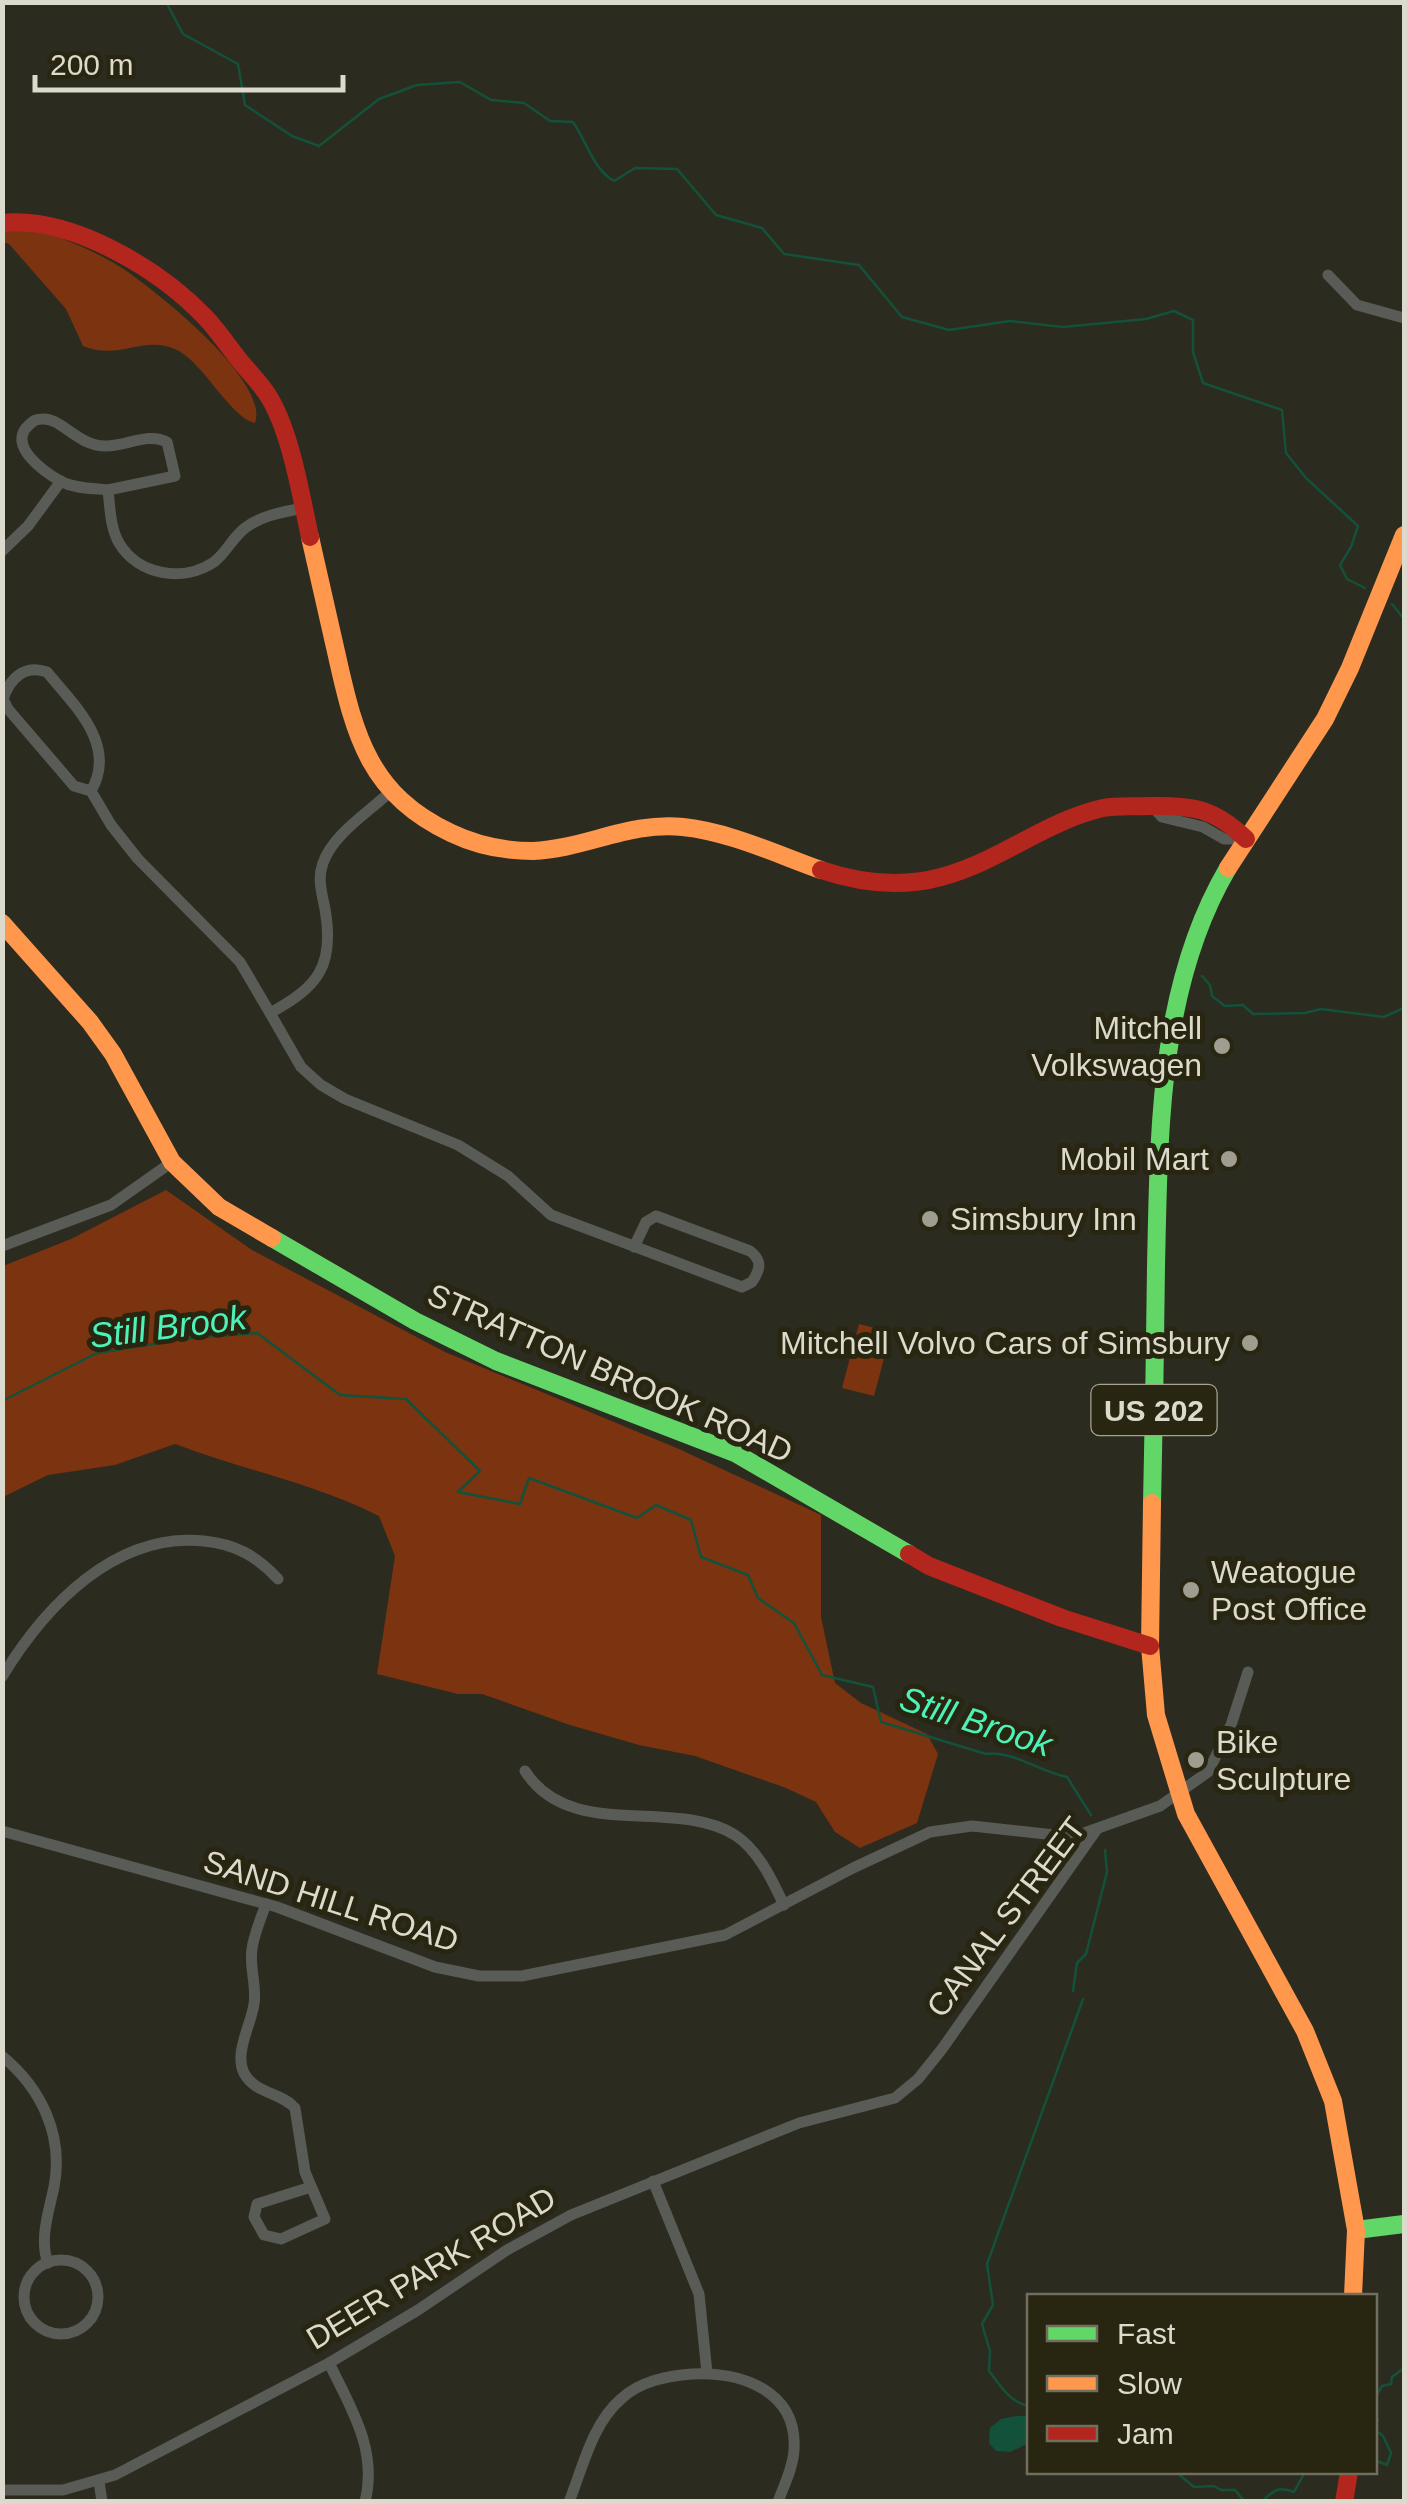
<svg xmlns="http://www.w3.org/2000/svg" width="1407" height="2504" font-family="Arial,sans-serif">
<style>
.green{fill:#7c330f}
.water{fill:#13513b}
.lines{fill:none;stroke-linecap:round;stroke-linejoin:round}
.stream{stroke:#13513b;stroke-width:2.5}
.street{stroke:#595b56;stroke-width:11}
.fast{stroke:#63d668;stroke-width:18}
.slow{stroke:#ff974d;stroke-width:18}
.jam{stroke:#b3261e;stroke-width:18}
.poi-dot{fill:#9e9d90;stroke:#282610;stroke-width:4}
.labels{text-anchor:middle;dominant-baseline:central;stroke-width:10;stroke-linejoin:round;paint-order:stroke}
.shield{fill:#282610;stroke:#a5a494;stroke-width:2.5}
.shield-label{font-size:30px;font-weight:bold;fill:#dbdacd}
.poi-label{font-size:32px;fill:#dbdacd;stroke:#282610;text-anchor:end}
.street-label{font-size:32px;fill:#dbdacd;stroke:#282610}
.water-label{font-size:35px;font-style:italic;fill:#4df2b8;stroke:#282610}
</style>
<rect width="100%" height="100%" fill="#2c2b20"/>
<!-- green -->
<g class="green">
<path d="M2,230C23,230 43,232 63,239C84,247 107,258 125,270C157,292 270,381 255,423C230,418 203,361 175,349C142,335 119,361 83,346L66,309L9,244L3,242Z"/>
<path d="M166,1190L252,1250L445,1352L679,1449L821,1515V1617L835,1683L861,1703L927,1734L938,1754L917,1823L860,1848L835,1832L816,1802L786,1788L695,1756L639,1745L570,1725L482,1694H458L377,1674L395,1556L379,1516C314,1483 243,1470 175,1444L115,1465L48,1475L3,1497V1266L71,1239Z"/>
<polygon points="859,1324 891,1332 874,1396 842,1388"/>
</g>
<!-- water -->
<polygon class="water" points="1016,2416 1029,2416 1029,2443 1010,2452 996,2451 989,2443 990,2428 1001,2419"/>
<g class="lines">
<!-- stream -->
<g class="stream">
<path d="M166,2L183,34L238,64L245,105L292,136L319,146L379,99L417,85L460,82L491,100L524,103L550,121L573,122C587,142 593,169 614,181L635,168L677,169L716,215L762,228L784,254L859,265L902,317L949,330L1010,321L1063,327L1146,319L1174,311L1193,320V352L1203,383L1282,410L1286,453L1306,478L1358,526L1351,547L1340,565L1347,579L1365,588"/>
<polyline points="1392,604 1404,619"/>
<polyline points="1202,976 1210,985 1212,996 1225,1006 1243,1005 1253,1014 1305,1013 1321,1009 1384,1017 1404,1008"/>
<path d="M2,1401L97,1353L190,1338L257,1333L340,1395L406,1399L480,1471L458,1492L520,1504L529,1478L637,1518L656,1505L691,1520L701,1557L748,1575L758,1598L794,1623L822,1675L873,1687L881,1722L986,1754C1013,1750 1039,1772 1067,1777L1091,1815"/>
<polyline points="1073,1991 1077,1963 1086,1954 1107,1872 1105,1850"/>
<polyline points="1374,2399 1382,2386 1391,2384 1392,2377 1404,2368"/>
<path d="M1030,2406C1011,2404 1000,2385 989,2371L990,2351L982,2324L993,2305L987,2264L1083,1999"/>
<polyline points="1374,2411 1378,2421 1374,2426"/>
<polyline points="1374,2429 1383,2436 1391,2453 1387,2465 1377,2461 1374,2453"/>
<polyline points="1176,2472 1194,2487 1214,2486 1221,2490 1235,2490 1245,2502"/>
<path d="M1262,2502C1273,2490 1279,2486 1294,2492L1305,2472"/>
</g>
<!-- street -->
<g class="street">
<polyline points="1328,275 1357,305 1404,318"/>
<path d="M108,490C93,488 76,489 62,482C44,472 6,445 29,425C34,420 36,419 43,419C62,418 77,446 106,446C127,446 148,432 167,442L175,476L108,490C110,507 110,527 119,543C138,575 183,583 214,562C226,553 233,537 245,528C262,515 284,512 303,508"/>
<polyline points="2,551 28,526 61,481"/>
<path d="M91,791C118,745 74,705 47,672C25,664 10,678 3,699L8,709L74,786L91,791L111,825L138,859L240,962L270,1013C318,987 335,966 325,909C322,893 317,879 323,863C333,834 369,812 391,791"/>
<polyline points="1152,806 1162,817 1203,827 1224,839 1246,839"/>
<path d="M270,1013L301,1067L321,1085L345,1099L458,1145L508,1176L551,1215L742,1287L752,1282C760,1270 763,1261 750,1251L656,1216L646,1222L634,1247"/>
<polyline points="2,1246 111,1205 172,1162"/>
<path d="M2,1677C45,1606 115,1532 204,1541C235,1544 257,1556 278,1579"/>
<path d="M525,1771C570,1842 675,1797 735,1835C759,1851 772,1880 784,1905"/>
<polyline points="2,1831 277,1907 435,1967 479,1976 522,1976 725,1935 853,1868 930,1832 972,1826 1073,1837 1160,1806 1208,1772 1231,1725 1248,1672"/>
<path d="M266,1904C261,1918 254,1934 252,1949C249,1967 257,1985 254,2004C251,2025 234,2053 244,2073C255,2094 281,2092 295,2108L305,2172L325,2219L281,2239L264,2235L254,2217L257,2204L311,2187"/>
<path d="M2,2056C41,2088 64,2135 54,2187C49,2211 39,2239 48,2263"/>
<polyline points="653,2181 699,2294 707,2373"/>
<circle cx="61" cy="2297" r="37"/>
<path d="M329,2363C351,2408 378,2450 365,2502"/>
<polyline points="99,2481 102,2502"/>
<polyline points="2,2490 63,2490 115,2475 329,2363 418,2310 507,2250 571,2215 799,2123 895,2098 918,2079 942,2049 1097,1829"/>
<path d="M569,2502C583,2467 592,2424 621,2399C640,2381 667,2376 692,2374C741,2371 798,2391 794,2450C793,2468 784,2485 778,2502"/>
</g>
<!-- fast -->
<g class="fast">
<polyline points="272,1238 415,1321 496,1361 735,1453 909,1554"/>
<path d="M1152,1503C1154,1424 1155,1346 1156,1267C1159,1133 1158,987 1228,868"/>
<polyline points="1356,2230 1404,2224"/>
</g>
<!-- slow -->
<g class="slow">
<path d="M310,537C319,577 328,617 337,656C355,737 370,795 451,833C476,845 505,851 533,851C584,849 631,821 683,827C730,832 776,854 821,870"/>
<polyline points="1228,868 1325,719 1350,668 1404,535"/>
<polyline points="2,923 90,1022 113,1054 172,1162 219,1207 272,1238"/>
<polyline points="1152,1503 1150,1646 1156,1715 1186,1814 1305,2031 1333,2101 1356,2230 1353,2296"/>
</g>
<!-- jam -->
<g class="jam">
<path d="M2,223C72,216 159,269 206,318C218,331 229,347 240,361C249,372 261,384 269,397C291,433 301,496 310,537"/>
<path d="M821,870C860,883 901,888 941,877C999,862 1045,821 1103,808C1119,805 1133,807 1149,806C1192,805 1214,808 1246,839"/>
<polyline points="909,1554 929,1566 1062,1618 1150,1646"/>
<polyline points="1344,2502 1349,2472"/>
</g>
</g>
<!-- markers -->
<g class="poi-dot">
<circle cx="1222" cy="1046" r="10"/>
<circle cx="1229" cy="1159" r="10"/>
<circle cx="930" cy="1219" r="10"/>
<circle cx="1250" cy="1343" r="10"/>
<circle cx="1191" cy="1590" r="10"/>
<circle cx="1196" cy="1760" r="10"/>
</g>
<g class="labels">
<!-- shield labels -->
<rect class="shield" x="1091.5" y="1385" width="125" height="50" rx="8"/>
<g class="shield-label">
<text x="1154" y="1410">US 202</text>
</g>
<!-- poi labels -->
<g class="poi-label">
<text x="1202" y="1028">Mitchell<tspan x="1202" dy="37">Volkswagen</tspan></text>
<text x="1209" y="1159">Mobil Mart</text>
<text x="950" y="1219" text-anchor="start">Simsbury Inn</text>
<text x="1230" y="1343">Mitchell Volvo Cars of Simsbury</text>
<text x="1211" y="1572" text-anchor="start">Weatogue<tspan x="1211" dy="37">Post Office</tspan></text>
<text x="1216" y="1742" text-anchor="start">Bike<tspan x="1216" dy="37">Sculpture</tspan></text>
</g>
<!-- street labels -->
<g class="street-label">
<text transform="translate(610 1373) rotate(24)">STRATTON BROOK ROAD</text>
<text transform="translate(331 1901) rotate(18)">SAND HILL ROAD</text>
<text transform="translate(1006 1917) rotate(-53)">CANAL STREET</text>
<text transform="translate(431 2268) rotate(-31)">DEER PARK ROAD</text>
</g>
<!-- water labels -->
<g class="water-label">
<text transform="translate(168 1326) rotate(-7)">Still Brook</text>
<text transform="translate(976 1721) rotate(18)">Still Brook</text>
</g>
</g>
<!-- border -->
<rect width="1407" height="2504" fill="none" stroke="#dbdacd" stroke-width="10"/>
<!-- legend -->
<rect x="1027" y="2294" width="350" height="180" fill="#282610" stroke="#706e5c" stroke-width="2.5"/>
<rect x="1047" y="2326" width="50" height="15" fill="#63d668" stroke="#706e5c" stroke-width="2.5"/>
<text x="1117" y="2344" font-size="30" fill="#dbdacd">Fast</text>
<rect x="1047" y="2376" width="50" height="15" fill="#ff974d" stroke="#706e5c" stroke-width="2.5"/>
<text x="1117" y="2394" font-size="30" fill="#dbdacd">Slow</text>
<rect x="1047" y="2426" width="50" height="15" fill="#b3261e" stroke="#706e5c" stroke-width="2.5"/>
<text x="1117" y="2444" font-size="30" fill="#dbdacd">Jam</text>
<!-- scale -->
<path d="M35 75v15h308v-15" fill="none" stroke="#dbdacd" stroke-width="5"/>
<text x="50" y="75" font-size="30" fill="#dbdacd" stroke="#282610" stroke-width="8" paint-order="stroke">200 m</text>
</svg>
